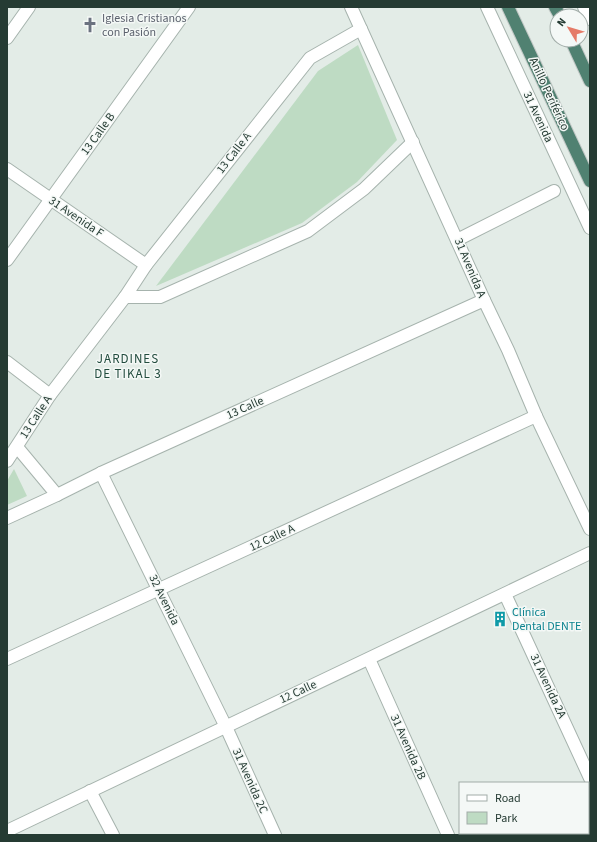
<svg xmlns="http://www.w3.org/2000/svg" width="597" height="842" font-family="'Source Sans 3',sans-serif">
<style>
.green{fill:#bedbc3}
.lines{fill:none;stroke-linecap:round;stroke-linejoin:round}
.minor-casing{stroke:#a6b3ad;stroke-width:14}
.tertiary-casing{stroke:#a6b3ad;stroke-width:14}
.trunk-casing{stroke:#c2c8c6;stroke-width:14}
.minor{stroke:#fff;stroke-width:12}
.tertiary{stroke:#fff;stroke-width:12}
.trunk{stroke:#508171;stroke-width:12}
.labels{text-anchor:middle;dominant-baseline:central;stroke-width:3;stroke-linejoin:round;paint-order:stroke}
.worship-label{font-size:12px;fill:#5b616d;stroke:#f4f8f6;text-anchor:start}
.street-label{font-size:12px;fill:#253b33;stroke:#f4f8f6}
.culture-label{font-size:12px;fill:#0d838f;stroke:#f4f8f6;text-anchor:start}
.neighbourhood-label{font-size:13px;letter-spacing:1px;fill:#224c3e;stroke:#f4f8f6}
</style>
<rect width="100%" height="100%" fill="#e3ece7"/>
<!-- green -->
<g class="green">
<polygon points="358,45 397,140 357,182 302,223 156,286 318,71"/>
<polygon points="14,469 27,496 7,505 7,481"/>
</g>
<g class="lines">
<!-- minor casing -->
<g class="minor-casing">
<g id="minor">
<polyline points="351,7 484,300 508,350 536,416 590,529"/>
<polyline points="7,169 146,265"/>
<polyline points="457,240 554,191"/>
<polyline points="7,260 189,7"/>
<polyline points="125,297 160,297 308,231 364,189 413,142"/>
<polyline points="7,362 50,395"/>
<polyline points="17,447 57,495"/>
<polyline points="7,461 50,395 125,297 146,265 310,58 361,29"/>
<polyline points="101,473 226,727 275,835"/>
<polyline points="7,518 57,495 101,473 484,300"/>
<polyline points="505,594 590,778"/>
<polyline points="7,659 536,416"/>
<polyline points="369,659 448,835"/>
<polyline points="90,791 113,835"/>
<polyline points="588,804 590,803"/>
<polyline points="520,835 524,833"/>
</g>
</g>
<!-- tertiary casing -->
<g class="tertiary-casing">
<g id="tertiary">
<polyline points="487,7 590,228"/>
<polyline points="584,7 590,19"/>
<polyline points="7,38 29,7"/>
<polyline points="7,831 590,553"/>
</g>
</g>
<!-- trunk casing -->
<g class="trunk-casing">
<g id="trunk">
<polyline points="508,7 590,181"/>
<polyline points="555,7 560,16"/>
<polyline points="571,40 590,81"/>
</g>
</g>
<!-- minor -->
<use href="#minor" class="minor"/>
<!-- tertiary -->
<use href="#tertiary" class="tertiary"/>
<!-- trunk -->
<use href="#trunk" class="trunk"/>
</g>
<!-- icons -->
<defs>
<g id="church-bare" transform="scale(1.2)"><path d="M-1.2-6h2.4v3.5h3.3v2.4h-3.3V6h-2.4V-.1h-3.3v-2.4h3.3Z" fill="#6b7280" stroke="#f4f8f6" stroke-width="2.5" paint-order="stroke"/></g>
<g id="building-bare" transform="scale(1.2)"><path d="M-4-6H4V6H1V3H-1V6H-4ZM-2.5-4.3h1.7v1.8h-1.7ZM.8-4.3h1.7v1.8H.8ZM-2.5-1h1.7V.8h-1.7ZM.8-1h1.7V.8H.8Z" fill="#0f9aa8" stroke="#f4f8f6" stroke-width="2.5" paint-order="stroke"/></g>
</defs>
<g fill-rule="evenodd">
<use href="#church-bare" x="90" y="25"/>
<use href="#building-bare" x="500" y="619"/>
</g>
<g class="labels">
<!-- worship labels -->
<g class="worship-label">
<text x="102" y="18">Iglesia Cristianos<tspan x="102" dy="14">con Pasión</tspan></text>
</g>
<!-- street labels -->
<g class="street-label">
<text transform="translate(549 94) rotate(65)">Anillo Periférico</text>
<text transform="translate(538 117) rotate(65)">31 Avenida</text>
<text transform="translate(98 134) rotate(-54)">13 Calle B</text>
<text transform="translate(234 153) rotate(-52)">13 Calle A</text>
<text transform="translate(76 217) rotate(34)">31 Avenida F</text>
<text transform="translate(470 268) rotate(67)">31 Avenida A</text>
<text transform="translate(245 408) rotate(-24)">13 Calle</text>
<text transform="translate(36 417) rotate(-57)">13 Calle A</text>
<text transform="translate(272 538) rotate(-25)">12 Calle A</text>
<text transform="translate(164 600) rotate(64)">32 Avenida</text>
<text transform="translate(548 686) rotate(65)">31 Avenida 2A</text>
<text transform="translate(298 692) rotate(-25)">12 Calle</text>
<text transform="translate(408 747) rotate(66)">31 Avenida 2B</text>
<text transform="translate(250 781) rotate(66)">31 Avenida 2C</text>
</g>
<!-- culture labels -->
<g class="culture-label">
<text x="512" y="612">Clínica<tspan x="512" dy="14">Dental DENTE</tspan></text>
</g>
<!-- neighbourhood labels -->
<g class="neighbourhood-label">
<text x="128" y="359">JARDINES<tspan x="128" dy="15">DE TIKAL 3</tspan></text>
</g>
</g>
<!-- border -->
<rect width="597" height="842" fill="none" stroke="#253b33" stroke-width="16"/>
<!-- legend -->
<rect x="459" y="782" width="130" height="52" fill="#f4f8f6" stroke="#a1aca8"/>
<rect x="467" y="795" width="20" height="6" fill="#ffffff" stroke="#a1aca8"/>
<text x="495" y="802" font-size="12" fill="#253b33">Road</text>
<rect x="467" y="812" width="20" height="12" fill="#bedbc3" stroke="#a1aca8"/>
<text x="495" y="822" font-size="12" fill="#253b33">Park</text>
<!-- north arrow -->
<g transform="translate(569 28) rotate(308)"><circle r="19" fill="#f4f8f6" stroke="#a1aca8"/>
<path d="M0-3L7 15L0 10L-7 15Z" fill="#e57b68"/>
<text y="-6" font-size="11" font-weight="bold" text-anchor="middle" fill="#253b33">N</text>
</g>
</svg>
